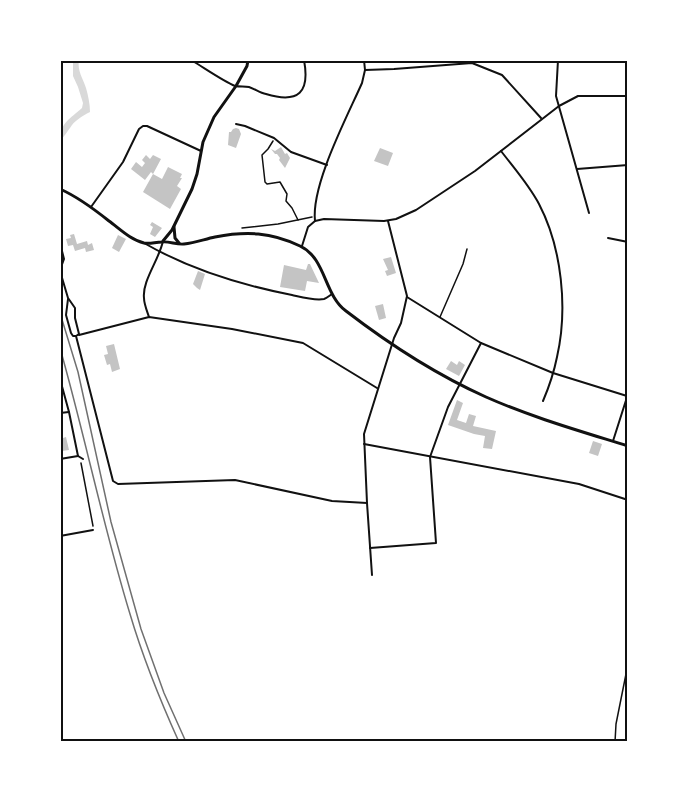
<svg xmlns="http://www.w3.org/2000/svg" width="688" height="802" font-family="Barlow,sans-serif">
<style>
.water{fill:#d9d9d9}
.building{fill:#c4c4c4}
.lines{fill:none;stroke-linecap:round;stroke-linejoin:round}
.path{stroke:#111;stroke-width:1.5}
.service{stroke:#111;stroke-width:1.5}
.minor{stroke:#111;stroke-width:2}
.secondary{stroke:#111;stroke-width:3}
.tram{stroke:#707070;stroke-width:1.5}
.rail{stroke:#707070;stroke-width:1.5}
.neatline{fill:none;stroke:#111;stroke-width:2}
</style>
<rect width="100%" height="100%" fill="#fff"/>
<!-- water -->
<path class="water" d="M73,60H79C77,71 83,78 86,88C88,95 90,104 90,112C82,116 74,121 70,128C66,133 65,136 60,140C60,123 70,119 82,108L83,103L78,87L73,76Z"/>
<!-- building -->
<g class="building">
<polygon points="236,128 239,129 241,134 236,148 228,145 229,132 231,132 233,129"/>
<polygon points="281,147 285,154 287,153 290,158 285,168 279,160 280,158 277,154 275,154 271,149 275,151"/>
<polygon points="380,148 393,153 388,166 374,161"/>
<polygon points="146,155 150,159 153,155 161,159 153,174 151,172 145,180 131,169 136,162 142,167 145,163 142,160"/>
<polygon points="168,167 182,174 180,178 182,178 177,186 181,189 170,209 143,192 153,174 162,179"/>
<polygon points="152,222 162,228 155,237 150,234 153,227 150,225"/>
<polygon points="74,234 77,244 87,241 88,245 92,243 94,250 86,252 85,248 75,251 73,245 68,246 66,239 71,238 70,235"/>
<polygon points="118,235 126,239 119,252 112,248"/>
<polygon points="391,257 396,273 387,276 385,271 388,270 383,259"/>
<polygon points="308,264 310,264 319,283 307,281 305,291 280,287 284,265 306,270"/>
<polygon points="198,271 205,274 200,290 197,288 193,284"/>
<polygon points="383,304 386,318 379,320 375,306"/>
<polygon points="114,344 120,369 112,372 110,364 107,365 104,355 108,354 106,346"/>
<polygon points="451,361 457,365 459,361 465,365 459,376 446,369"/>
<polygon points="457,400 463,403 457,420 466,423 469,414 476,416 473,426 496,431 492,449 483,448 485,436 474,434 448,425"/>
<polygon points="66,437 69,450 62,451 60,439"/>
<polygon points="593,441 602,444 598,456 589,453"/>
</g>
<g class="lines">
<!-- path -->
<g class="path">
<polyline points="273,141 268,149 262,155 265,182 267,184 280,182 287,194 286,201 292,208 298,220"/>
<polyline points="242,228 278,224 312,217"/>
<polyline points="81,463 93,526"/>
<polyline points="615,742 616,724 628,664"/>
</g>
<!-- service -->
<polyline class="service" points="440,317 463,264 467,249"/>
<!-- minor -->
<g class="minor">
<path d="M191,60C203,67 223,81 235,86C240,87 245,86 249,87C255,89 260,93 266,94C299,104 310,92 304,60"/>
<polyline points="558,60 556,96 589,213"/>
<polyline points="365,70 394,69 472,63 502,75 541,118"/>
<polyline points="236,124 245,126 274,138 291,152 327,165"/>
<path d="M501,151C514,168 529,185 539,204C562,248 568,309 557,357C554,372 549,387 543,401"/>
<polyline points="577,169 628,165"/>
<polyline points="91,207 123,162 139,129 143,126 147,126 201,151"/>
<polyline points="315,221 324,219 384,221 396,219 416,210 475,171 559,106 578,96 628,96"/>
<path d="M315,221C311,185 347,117 362,83L365,70L364,60"/>
<polyline points="608,238 628,242"/>
<polyline points="60,243 64,259 60,270"/>
<path d="M144,243C189,269 241,285 292,295C301,297 315,301 324,299C327,298 329,296 332,294"/>
<polyline points="302,246 308,227 315,221"/>
<polyline points="60,271 68,298 75,308 75,318 79,334 76,336 113,481 118,484 235,480 332,501 367,503"/>
<polyline points="407,297 481,343 553,373 627,396"/>
<polyline points="68,299 66,315 71,333 73,336 76,336"/>
<path d="M149,317C147,311 144,304 144,298C142,281 159,260 163,241"/>
<polyline points="79,335 149,317 232,329 303,343 377,388"/>
<polyline points="60,379 69,412 78,456 83,459"/>
<polyline points="60,413 69,412"/>
<polyline points="613,441 628,394"/>
<polyline points="364,444 579,484 628,500"/>
<polyline points="60,459 78,456"/>
<polyline points="60,536 93,530"/>
<polyline points="370,548 436,543 430,457 448,407 481,343"/>
<polyline points="372,575 367,503 364,434 394,338 401,323 407,296 388,221"/>
</g>
<!-- secondary -->
<g class="secondary">
<path d="M60,189C78,197 94,209 109,221C120,229 131,240 144,243C151,244 155,242 162,242C169,241 177,245 184,244C195,243 205,239 215,237C246,231 271,232 300,246C326,258 324,295 346,311C389,344 437,375 486,397C531,417 580,431 628,446"/>
<polyline points="174,227 175,238 179,243"/>
<polyline points="163,241 172,230 192,189 197,174 203,142 214,117 236,86 247,66 248,60"/>
</g>
<!-- tram -->
<polyline class="tram" points="60,313 78,372 111,522 141,629 164,693 186,742"/>
<!-- rail -->
<path class="rail" d="M60,348C85,436 103,526 130,614C143,658 160,700 179,742"/>
</g>
<!-- border -->
<rect width="688" height="802" fill="none" stroke="#ffffff" stroke-width="123"/>
<rect x="62" y="62" width="564" height="678" class="neatline"/>
</svg>
